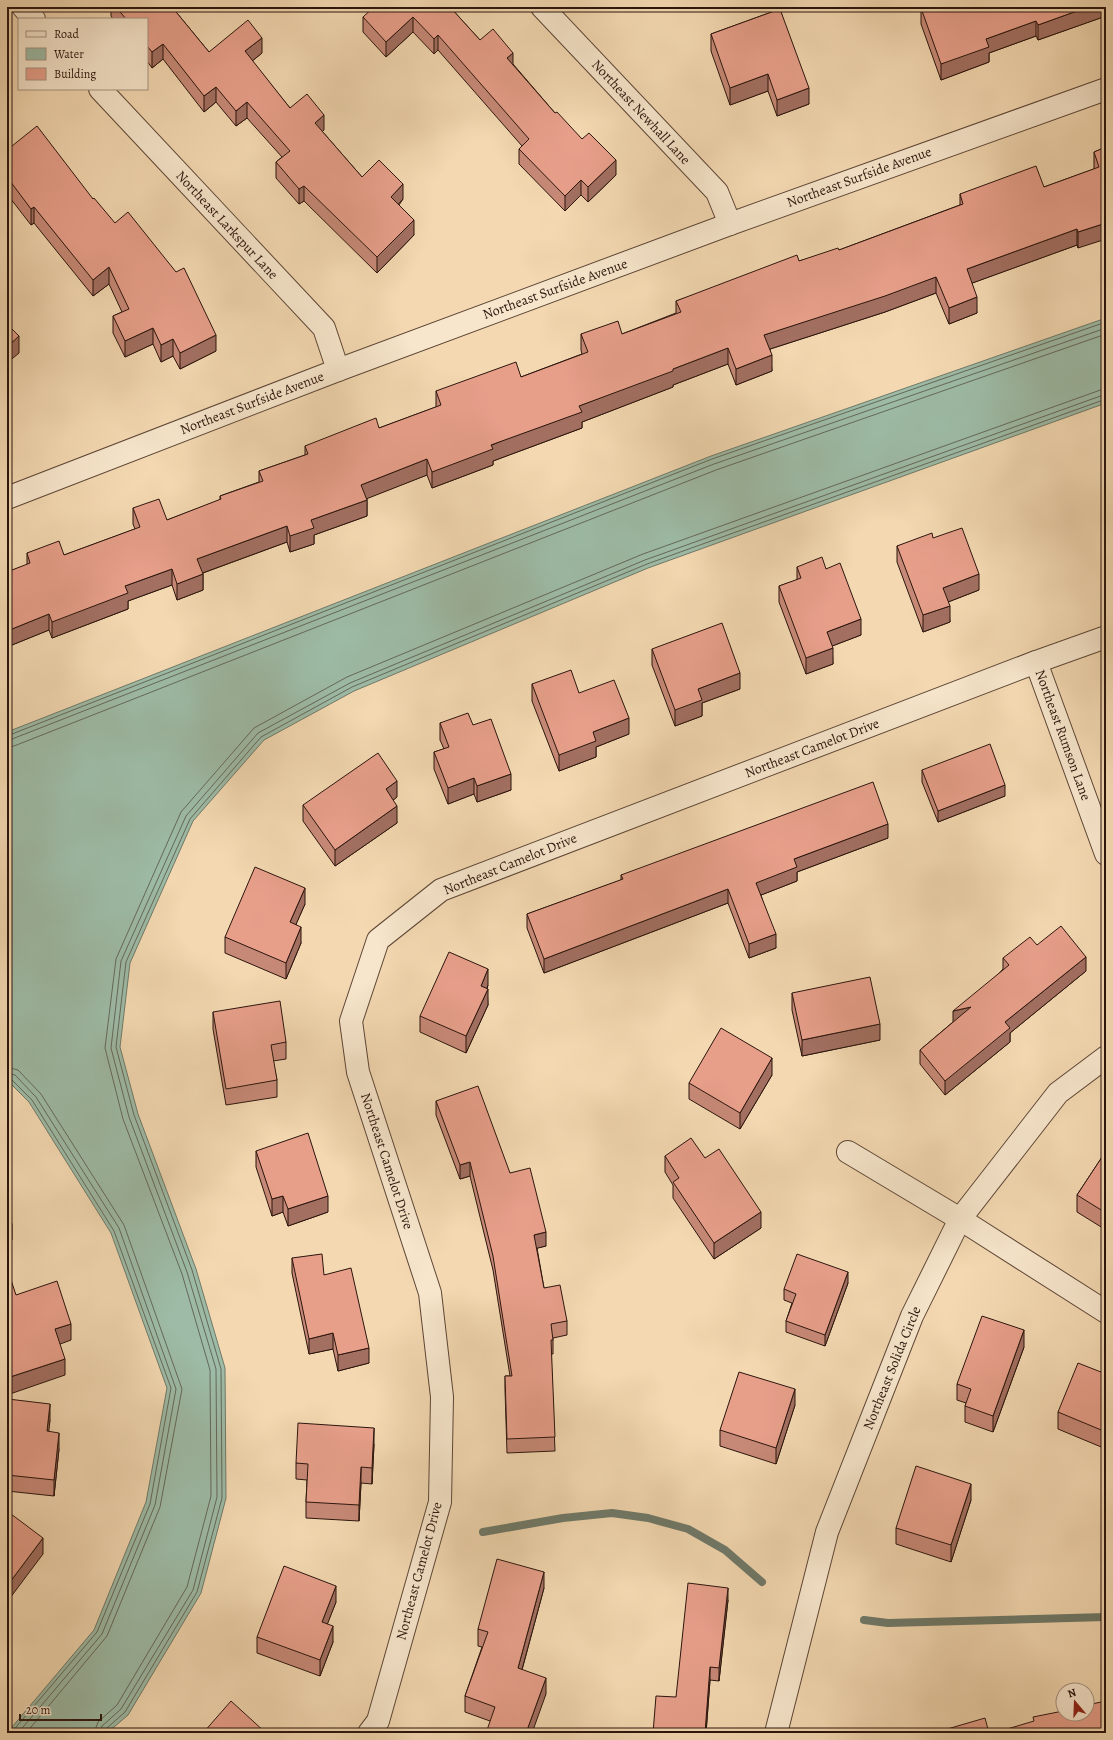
<svg xmlns="http://www.w3.org/2000/svg" width="1113" height="1740" font-family="Alegreya,serif">
<style>
.water{fill:#9dbba6;stroke:#6f7969}
.lines{fill:none;stroke-linecap:round;stroke-linejoin:round}
.shore{stroke:#64685a;stroke-width:1}
.stream{stroke:#6f7969;stroke-width:8}
.minor-casing{stroke:#5d4636;stroke-width:24}
.minor{stroke:#f7e6cc;stroke-width:22}
.wall{fill:#c78977;stroke:#2b150d}
.shaded-wall{fill:#a26f61;stroke:#2b150d}
.building{fill:#e79f8a;stroke:#2b150d}
.labels{text-anchor:middle;dominant-baseline:central;stroke-width:3.5;stroke-linejoin:round;paint-order:stroke}
.street-label{font-size:14px;fill:#2b150d;stroke:#f7e6cc}
</style>
<rect width="100%" height="100%" fill="#f3d8b1"/>
<filter id="stains"><feTurbulence type="fractalNoise" baseFrequency=".005" numOctaves="4"/><feColorMatrix values="0 0 0 0 .2 0 0 0 0 .09 0 0 0 0 .02 0 0 0 .5 -.17"/></filter>
<radialGradient id="worn" r=".72"><stop offset=".6" stop-color="#630" stop-opacity="0"/><stop offset="1" stop-color="#630" stop-opacity=".3"/></radialGradient>
<!-- water -->
<polygon class="water" points="1106,318 1106,403 648,568 354,691 264,740 193,821 130,963 120,1047 138,1114 196,1269 225,1368 226,1498 201,1593 128,1715 107,1733 7,1733 94,1630 146,1502 167,1388 111,1233 29,1102 7,1080 7,732 711,456"/>
<g class="lines">
<!-- shore -->
<g class="shore">
<polyline points="7,736 712,459 1106,322"/>
<polyline points="7,741 714,464 1106,328"/>
<polyline points="7,747 14,746 716,470 1106,334"/>
<polyline points="7,1067 18,1070 41,1094 124,1225 182,1389 160,1507 107,1636 26,1733"/>
<polyline points="7,1073 15,1075 36,1097 119,1228 176,1389 155,1505 102,1634 18,1733"/>
<polyline points="7,1078 11,1079 32,1100 114,1231 171,1388 150,1504 97,1632 11,1733"/>
<polyline points="94,1733 98,1722 117,1705 187,1587 211,1496 210,1370 182,1274 123,1119 105,1048 116,959 181,812 254,728 347,677 643,554 1106,388"/>
<polyline points="100,1733 102,1726 121,1709 193,1590 217,1497 216,1369 187,1272 129,1117 111,1048 121,961 186,816 258,733 350,683 645,560 1106,394"/>
<polyline points="105,1733 107,1728 125,1712 197,1592 222,1498 221,1369 192,1270 134,1115 116,1047 126,962 190,819 261,737 352,687 647,564 1106,399"/>
</g>
<!-- stream -->
<g class="stream">
<polyline points="483,1532 563,1518 612,1513 648,1518 688,1529 725,1550 762,1582"/>
<polyline points="864,1620 888,1623 1106,1617"/>
</g>
<!-- minor casing -->
<g class="minor-casing">
<g id="minor">
<polyline points="23,7 34,19"/>
<polyline points="542,7 717,192 730,224"/>
<polyline points="100,89 324,328 338,370"/>
<polyline points="7,498 338,370 730,224 1106,89"/>
<polyline points="1036,662 1106,854"/>
<polyline points="848,1152 960,1219 1106,1312"/>
<polyline points="369,1733 378,1721 440,1502 442,1397 430,1293 358,1072 351,1021 378,940 441,890 1036,662 1106,637"/>
<polyline points="776,1733 827,1532 912,1316 960,1219 1058,1093 1106,1057"/>
</g>
</g>
<!-- minor -->
<use href="#minor" class="minor"/>
</g>
<!-- wall -->
<g class="wall">
<polygon points="111,7 172,7 209,52 262,53 252,61 290,108 324,130 322,131 362,177 403,199 399,205 414,235 377,273 304,201 299,204 276,178 276,162 282,157 247,118 236,126 216,102 204,112 163,59 152,68 147,61 147,19 113,19 111,16"/>
<polygon points="450,7 480,40 513,64 555,113 616,175 588,202 581,195 565,211 519,164 519,149 522,146 438,50 434,54 413,32 386,57 363,32 363,17"/>
<polygon points="1106,7 1106,16 1038,40 1036,36 989,53 989,62 941,80 921,24 921,8"/>
<polygon points="780,9 809,104 777,116 768,91 730,105 711,51 711,34"/>
<polygon points="1106,147 1078,248 1077,245 972,283 977,313 949,324 936,293 885,312 770,349 772,371 736,385 728,364 673,385 673,387 582,422 582,428 493,461 493,465 432,488 427,475 367,498 367,516 314,535 314,544 290,552 287,542 203,573 203,590 177,600 172,585 128,601 128,609 52,638 49,630 7,647 7,572 27,565 27,553 64,555 135,529 133,524 133,508 167,520 220,500 220,496 259,482 259,471 305,455 305,446 379,428 436,407 436,391 521,377 582,354 581,350 581,334 622,334 676,313 676,301 799,261 839,250 960,205 960,194 1044,187 1094,169 1094,152"/>
<polygon points="7,150 93,199 216,351 180,369 173,356 161,362 153,344 125,357 113,333 113,316 122,312 109,284 93,296 34,223 31,225 7,194"/>
<polygon points="933,538 979,590 948,602 950,622 923,632 897,562 897,546"/>
<polygon points="797,567 826,569 861,635 832,646 833,664 806,674 779,602 779,586 797,580"/>
<polygon points="652,649 740,689 702,703 702,716 675,726 652,665"/>
<polygon points="532,684 579,693 629,734 596,747 596,757 559,771 532,701"/>
<polygon points="440,723 473,725 511,790 477,802 474,794 448,804 434,769 434,752 444,749 440,740"/>
<polygon points="922,770 1005,796 938,822 922,782"/>
<polygon points="397,797 393,800 397,823 335,866 303,821 303,805"/>
<polygon points="888,838 797,872 797,881 761,895 776,948 749,958 728,903 544,973 527,928 527,914 621,880 621,875"/>
<polygon points="305,904 296,924 301,943 286,979 225,953 225,937"/>
<polygon points="1037,945 1086,971 1010,1033 1010,1042 945,1095 920,1064 920,1050 953,1022 1003,969 1003,958"/>
<polygon points="488,985 487,989 488,1005 466,1053 420,1032 420,1016"/>
<polygon points="792,993 880,1040 802,1056 792,1010"/>
<polygon points="213,1012 286,1042 286,1059 273,1061 277,1080 277,1097 226,1105 213,1029"/>
<polygon points="772,1075 740,1129 689,1099 689,1083"/>
<polygon points="436,1101 510,1173 546,1246 537,1248 544,1288 567,1321 567,1335 553,1338 553,1354 551,1354 555,1451 507,1453 505,1390 505,1376 510,1376 493,1270 470,1176 460,1179 436,1115"/>
<polygon points="256,1151 328,1212 288,1226 283,1212 272,1216 256,1167"/>
<polygon points="1106,1151 1106,1230 1077,1212 1077,1195"/>
<polygon points="665,1156 705,1158 761,1228 714,1259 673,1198 673,1185 665,1172"/>
<polygon points="292,1258 324,1275 369,1363 338,1371 333,1349 309,1354 292,1273"/>
<polygon points="848,1283 825,1346 786,1332 786,1321 792,1303 784,1300 784,1289"/>
<polygon points="1024,1347 993,1432 965,1422 965,1406 966,1403 957,1400 957,1384"/>
<polygon points="1106,1374 1106,1449 1058,1429 1058,1412"/>
<polygon points="795,1405 776,1464 720,1446 720,1430"/>
<polygon points="7,1411 50,1420 48,1432 59,1449 54,1496 7,1491"/>
<polygon points="374,1444 372,1484 361,1483 359,1521 306,1518 306,1502 307,1480 296,1479 296,1463"/>
<polygon points="971,1500 951,1562 896,1544 896,1528"/>
<polygon points="544,1588 522,1670 546,1694 490,1721 465,1712 465,1696 482,1647 478,1646 478,1629"/>
<polygon points="728,1600 719,1681 710,1680 706,1733 653,1733 676,1697"/>
<polygon points="336,1602 327,1624 333,1642 320,1676 257,1653 257,1637"/>
</g>
<!-- shaded-wall -->
<g class="shaded-wall">
<polygon points="1088,7 1106,7 1106,16 1038,40 1038,25"/>
<polygon points="413,17 413,32 386,57 386,42"/>
<polygon points="1036,21 1036,36 989,53 989,62 941,80 941,64 986,39"/>
<polygon points="438,35 438,50 434,54 434,39"/>
<polygon points="262,38 262,53 245,67 245,51"/>
<polygon points="163,44 163,59 152,68 152,52"/>
<polygon points="513,53 513,68 507,58"/>
<polygon points="768,74 768,91 730,105 730,88"/>
<polygon points="216,87 216,102 204,112 204,96"/>
<polygon points="809,88 809,104 777,116 777,100"/>
<polygon points="247,102 247,118 236,126 236,111"/>
<polygon points="324,115 324,130 315,138 315,123"/>
<polygon points="616,160 616,175 588,202 588,187"/>
<polygon points="581,180 581,195 565,211 565,196"/>
<polygon points="403,184 403,199 391,212 391,197"/>
<polygon points="304,186 304,201 299,204 299,189"/>
<polygon points="34,207 34,223 31,225 31,209"/>
<polygon points="414,220 414,235 377,273 377,257"/>
<polygon points="1106,223 1106,239 1078,248 1078,232"/>
<polygon points="1077,229 1077,245 967,285 967,269"/>
<polygon points="109,267 109,284 93,296 93,280"/>
<polygon points="936,277 936,293 885,312 764,351 764,335"/>
<polygon points="977,297 977,313 949,324 949,308"/>
<polygon points="153,328 153,344 125,357 125,341"/>
<polygon points="216,335 216,351 180,369 180,353"/>
<polygon points="19,336 19,353 7,363 7,347"/>
<polygon points="173,339 173,356 161,362 161,345"/>
<polygon points="728,348 728,364 673,385 673,387 582,422 582,428 493,461 493,465 432,488 432,472 579,406 673,369"/>
<polygon points="772,355 772,371 736,385 736,369"/>
<polygon points="427,459 427,475 361,501 361,485"/>
<polygon points="367,500 367,516 314,535 314,544 290,552 290,536 311,520"/>
<polygon points="287,526 287,542 197,575 197,559"/>
<polygon points="172,569 172,585 128,601 128,609 52,638 52,622 125,586"/>
<polygon points="203,574 203,590 177,600 177,584"/>
<polygon points="979,574 979,590 943,604 943,588"/>
<polygon points="950,606 950,622 923,632 923,615"/>
<polygon points="49,614 49,630 7,647 7,631"/>
<polygon points="861,619 861,635 827,648 827,632"/>
<polygon points="833,648 833,664 806,674 806,658"/>
<polygon points="740,673 740,689 702,703 702,716 675,726 675,710 698,689"/>
<polygon points="629,718 629,734 596,747 596,757 559,771 559,755 593,732"/>
<polygon points="511,774 511,790 477,802 477,786"/>
<polygon points="474,778 474,794 448,804 448,788"/>
<polygon points="397,781 397,797 386,806 386,789"/>
<polygon points="1005,785 1005,796 938,822 938,811"/>
<polygon points="397,806 397,823 335,866 335,850"/>
<polygon points="888,824 888,838 797,872 797,881 756,897 756,883 794,859"/>
<polygon points="305,888 305,904 290,938 290,922"/>
<polygon points="728,889 728,903 544,973 544,959"/>
<polygon points="301,927 301,943 286,979 286,963"/>
<polygon points="776,934 776,948 749,958 749,944"/>
<polygon points="1086,957 1086,971 1010,1033 1010,1042 945,1095 945,1081 1005,1022"/>
<polygon points="488,969 488,985 481,1003 481,986"/>
<polygon points="488,989 488,1005 466,1053 466,1036"/>
<polygon points="971,1007 953,1025 953,1011"/>
<polygon points="880,1024 880,1040 802,1056 802,1040"/>
<polygon points="772,1058 772,1075 740,1129 740,1113"/>
<polygon points="470,1162 470,1176 460,1179 460,1165"/>
<polygon points="283,1196 283,1212 272,1216 272,1199"/>
<polygon points="328,1196 328,1212 288,1226 288,1209"/>
<polygon points="761,1212 761,1228 714,1259 714,1243"/>
<polygon points="12,1224 12,1240 7,1242 7,1225"/>
<polygon points="546,1232 546,1246 534,1249 534,1235"/>
<polygon points="848,1272 848,1283 825,1346 825,1335"/>
<polygon points="71,1324 71,1340 55,1346 55,1329"/>
<polygon points="1024,1330 1024,1347 993,1432 993,1416"/>
<polygon points="333,1333 333,1349 309,1354 309,1339"/>
<polygon points="369,1348 369,1363 338,1371 338,1355"/>
<polygon points="65,1359 65,1375 7,1395 7,1378"/>
<polygon points="795,1389 795,1405 776,1464 776,1448"/>
<polygon points="50,1404 50,1420 47,1448 47,1431"/>
<polygon points="374,1428 374,1444 372,1484 372,1468"/>
<polygon points="59,1433 59,1449 54,1496 54,1480"/>
<polygon points="361,1467 361,1483 359,1521 359,1505"/>
<polygon points="971,1484 971,1500 951,1562 951,1545"/>
<polygon points="43,1538 43,1554 7,1602 7,1586"/>
<polygon points="544,1572 544,1588 518,1684 518,1668"/>
<polygon points="336,1586 336,1602 322,1638 322,1622"/>
<polygon points="728,1588 728,1600 719,1681 719,1668"/>
<polygon points="333,1626 333,1642 320,1676 320,1660"/>
<polygon points="710,1667 710,1680 706,1733 705,1733"/>
<polygon points="546,1678 546,1694 532,1733 526,1733"/>
</g>
<!-- building -->
<g class="building">
<polygon points="116,7 172,7 209,52 248,20 262,38 245,51 290,108 307,94 324,115 315,123 362,177 379,160 403,184 391,197 414,220 377,257 304,186 299,189 276,162 290,151 247,102 236,111 216,87 204,96 163,44 152,52 147,46 147,19 126,19"/>
<polygon points="374,7 450,7 480,40 493,29 513,53 507,58 555,113 557,112 582,139 589,133 616,160 588,187 581,180 565,196 519,149 529,139 438,35 434,39 413,17 386,42 363,17"/>
<polygon points="925,7 1088,7 1038,25 1036,21 986,39 989,47 941,64 921,8"/>
<polygon points="780,9 809,88 777,100 768,74 730,88 711,34"/>
<polygon points="37,126 93,199 94,198 115,223 128,212 176,272 184,268 216,335 180,353 173,339 161,345 153,328 125,341 113,316 129,309 109,267 93,280 34,207 31,209 7,177 7,150"/>
<polygon points="1106,147 1106,223 1078,232 1077,229 967,269 977,297 949,308 936,277 885,296 764,335 772,355 736,369 728,348 673,369 673,371 579,406 582,412 491,445 493,449 432,472 427,459 361,485 367,500 311,520 314,528 290,536 287,526 197,559 203,574 177,584 172,569 125,586 128,593 52,622 49,614 7,631 7,572 30,563 27,553 59,541 64,555 140,527 133,508 159,499 167,520 221,499 220,496 263,481 259,471 308,454 305,446 376,418 379,428 441,405 436,391 516,362 521,377 588,352 581,334 618,321 622,334 681,312 676,301 797,255 799,261 838,248 839,250 963,204 960,194 1036,166 1044,187 1099,167 1094,152"/>
<polygon points="7,324 19,336 7,347"/>
<polygon points="962,528 979,574 943,588 950,606 923,615 897,546 932,533 933,538"/>
<polygon points="822,557 826,569 840,563 861,619 827,632 833,648 806,658 779,586 801,578 797,567"/>
<polygon points="722,623 740,673 698,689 702,700 675,710 652,649"/>
<polygon points="571,670 579,693 614,680 629,718 593,732 596,741 559,755 532,684"/>
<polygon points="468,713 473,725 491,719 511,774 477,786 474,778 448,788 434,752 449,747 440,723"/>
<polygon points="990,744 1005,785 938,811 922,770"/>
<polygon points="378,753 397,781 386,789 397,806 335,850 303,805"/>
<polygon points="873,782 888,824 794,859 797,867 756,883 776,934 749,944 728,889 544,959 527,914 623,879 621,875"/>
<polygon points="255,867 305,888 290,922 301,927 286,963 225,937"/>
<polygon points="1061,926 1086,957 1005,1022 1010,1028 945,1081 920,1050 971,1007 953,1011 1009,965 1003,958 1030,937 1037,945"/>
<polygon points="449,952 488,969 481,986 488,989 466,1036 420,1016"/>
<polygon points="870,977 880,1024 802,1040 792,993"/>
<polygon points="280,1001 286,1042 271,1045 277,1080 226,1089 213,1012"/>
<polygon points="721,1028 772,1058 740,1113 689,1083"/>
<polygon points="478,1086 510,1173 530,1168 546,1232 534,1235 544,1288 560,1285 567,1321 551,1324 553,1340 551,1340 555,1437 507,1439 505,1376 512,1376 493,1256 470,1162 460,1165 436,1101"/>
<polygon points="308,1133 328,1196 288,1209 283,1196 272,1199 256,1151"/>
<polygon points="691,1138 705,1158 719,1149 761,1212 714,1243 673,1182 679,1178 665,1156"/>
<polygon points="1106,1151 1106,1213 1077,1195"/>
<polygon points="7,1209 12,1224 7,1225"/>
<polygon points="322,1254 324,1275 351,1268 369,1348 338,1355 333,1333 309,1339 292,1258"/>
<polygon points="797,1254 848,1272 825,1335 786,1321 796,1294 784,1289"/>
<polygon points="7,1268 16,1295 57,1281 71,1324 55,1329 65,1359 7,1378"/>
<polygon points="982,1316 1024,1330 993,1416 965,1406 971,1389 957,1384"/>
<polygon points="1078,1363 1106,1374 1106,1432 1058,1412"/>
<polygon points="739,1372 795,1389 776,1448 720,1430"/>
<polygon points="8,1399 50,1404 47,1431 59,1433 54,1480 7,1475 7,1411"/>
<polygon points="298,1423 374,1428 372,1468 361,1467 359,1505 306,1502 308,1464 296,1463"/>
<polygon points="916,1466 971,1484 951,1545 896,1528"/>
<polygon points="7,1511 43,1538 7,1586"/>
<polygon points="497,1559 544,1572 518,1668 546,1678 526,1733 486,1733 495,1707 465,1696 488,1632 478,1629"/>
<polygon points="284,1566 336,1586 322,1622 333,1626 320,1660 257,1637"/>
<polygon points="688,1583 728,1588 719,1668 710,1667 705,1733 653,1733 656,1696 676,1697"/>
<polygon points="231,1701 266,1733 203,1733"/>
<polygon points="1106,1701 1106,1733 994,1733 1034,1721 1033,1717 1063,1711 1063,1714 1087,1714 1087,1705"/>
<polygon points="985,1718 989,1733 938,1733 937,1732"/>
<rect x="846" y="1731" width="67" height="2"/>
</g>
<g class="labels">
<!-- street labels -->
<g class="street-label">
<text transform="translate(641 112) rotate(47)">Northeast Newhall Lane</text>
<text transform="translate(859 177) rotate(-20)">Northeast Surfside Avenue</text>
<text transform="translate(227 225) rotate(47)">Northeast Larkspur Lane</text>
<text transform="translate(555 289) rotate(-20)">Northeast Surfside Avenue</text>
<text transform="translate(252 403) rotate(-21)">Northeast Surfside Avenue</text>
<text transform="translate(1063 735) rotate(70)">Northeast Rumson Lane</text>
<text transform="translate(812 748) rotate(-21)">Northeast Camelot Drive</text>
<text transform="translate(510 864) rotate(-22)">Northeast Camelot Drive</text>
<text transform="translate(387 1161) rotate(72)">Northeast Camelot Drive</text>
<text transform="translate(892 1368) rotate(-68)">Northeast Solida Circle</text>
<text transform="translate(419 1571) rotate(-75)">Northeast Camelot Drive</text>
</g>
</g>
<!-- margin -->
<rect width="1113" height="1740" fill="none" stroke="#f3d8b1" stroke-width="24"/>
<rect x="8" y="8" width="1097" height="1724" fill="none" stroke="#2b150d" stroke-width="2"/>
<rect x="12" y="12" width="1089" height="1716" fill="none" stroke="#2b150d"/>
<!-- legend -->
<rect x="18" y="18" width="130" height="72" fill="#f7e6cc" stroke="#a59280"/>
<rect x="26" y="31" width="20" height="6" fill="#f7e6cc" stroke="#a59280"/>
<text x="54" y="38" font-size="12" fill="#2b150d">Road</text>
<rect x="26" y="48" width="20" height="12" fill="#9dbba6" stroke="#a59280"/>
<text x="54" y="58" font-size="12" fill="#2b150d">Water</text>
<rect x="26" y="68" width="20" height="12" fill="#e79f8a" stroke="#a59280"/>
<text x="54" y="78" font-size="12" fill="#2b150d">Building</text>
<!-- north arrow -->
<g transform="translate(1075 1702) rotate(341)"><circle r="19" fill="#f7e6cc" stroke="#a59280"/>
<path d="M0-3L7 15L0 10L-7 15Z" fill="#8f2418"/>
<text y="-6" font-size="11" font-weight="bold" text-anchor="middle" fill="#2b150d">N</text>
</g>
<!-- scale -->
<path d="M20 1714v6h81v-6" fill="none" stroke="#2b150d" stroke-width="2"/>
<text x="26" y="1714" font-size="12" fill="#2b150d" stroke="#f7e6cc" stroke-width="3" paint-order="stroke">20 m</text>
<rect width="100%" height="100%" filter="url(#stains)"/>
<rect width="100%" height="100%" fill="url(#worn)"/>
</svg>
